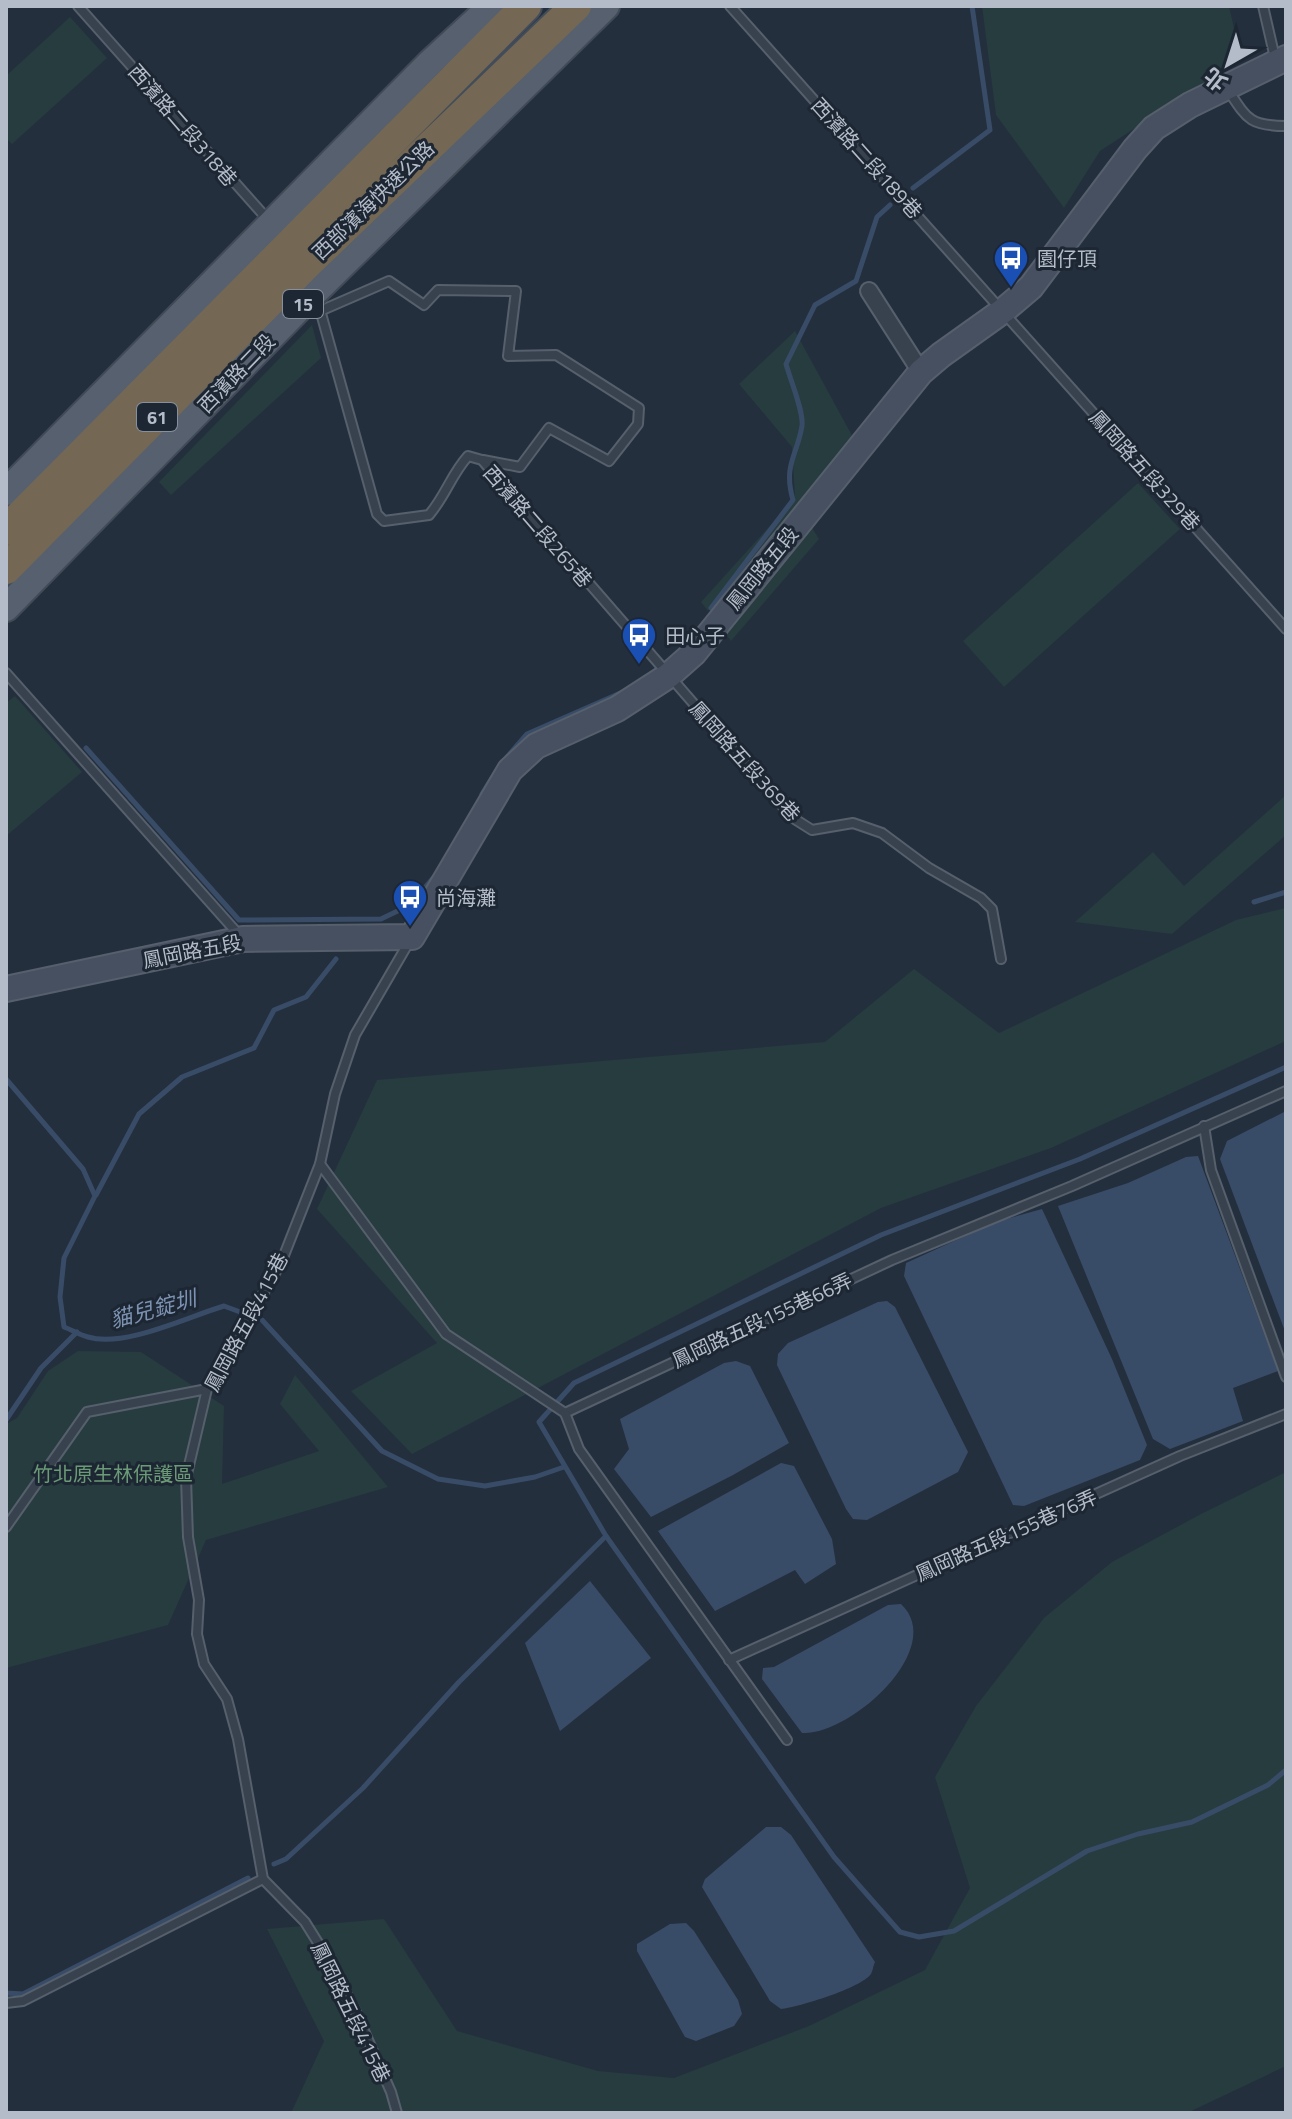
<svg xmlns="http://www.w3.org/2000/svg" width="1292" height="2119" font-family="'Titillium Web','Noto Sans TC',sans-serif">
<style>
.green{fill:#263c3f}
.water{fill:#394c67}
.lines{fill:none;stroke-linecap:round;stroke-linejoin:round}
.stream{stroke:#394c67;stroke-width:5}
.lane-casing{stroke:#565f6c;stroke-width:12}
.street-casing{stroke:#565f6c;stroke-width:20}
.secondary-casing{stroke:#565f6c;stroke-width:28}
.primary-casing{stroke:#414a57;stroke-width:30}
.highway-casing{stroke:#434c59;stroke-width:34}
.lane{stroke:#38414e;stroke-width:8}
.street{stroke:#38414e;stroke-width:16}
.secondary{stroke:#465061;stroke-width:24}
.primary{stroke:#56606e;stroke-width:26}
.highway{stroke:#746855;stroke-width:30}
.labels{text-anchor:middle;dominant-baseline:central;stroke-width:6;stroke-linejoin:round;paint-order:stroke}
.shield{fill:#1d2633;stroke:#878f9c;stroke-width:2}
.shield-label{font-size:18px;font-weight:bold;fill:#b4bcc9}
.street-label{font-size:20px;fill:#b4bcc9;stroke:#1d2633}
.poi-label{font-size:20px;fill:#b4bcc9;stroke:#1d2633;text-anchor:start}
.park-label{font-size:20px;fill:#6b9a76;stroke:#1d2633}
.water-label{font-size:22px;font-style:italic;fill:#7c92b1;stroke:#1d2633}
</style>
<rect width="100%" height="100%" fill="#242f3e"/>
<!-- green -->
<g class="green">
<polygon points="982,6 1229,6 1241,59 1100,151 1064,208 996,115"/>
<polygon points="70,17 107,58 12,144 6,138 6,76"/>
<polygon points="312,325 321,358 171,495 159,482"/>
<polygon points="795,331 855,441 708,611 701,602 795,498 792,447 739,384"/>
<polygon points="1138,483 1180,529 1004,687 963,641"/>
<polygon points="808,521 819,539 731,641 720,627"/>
<polygon points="15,696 82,772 6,836 6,703"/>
<polygon points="1286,795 1286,835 1172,934 1075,922 1153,852 1184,886"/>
<polygon points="1286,908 1286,1041 1051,1148 881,1208 412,1454 351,1391 437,1343 317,1209 377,1080 825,1042 914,969 999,1033 1236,920"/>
<polygon points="78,1351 141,1352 224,1406 222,1484 319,1451 280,1404 295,1375 388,1487 206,1540 168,1625 6,1668 6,1424 17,1418 48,1371"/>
<polygon points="1286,1472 1286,2066 1187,2113 291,2113 324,2041 267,1929 384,1919 457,2031 598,2071 674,2078 809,2026 925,1970 970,1888 935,1777 976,1706 1044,1618 1112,1562 1201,1514"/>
</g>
<!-- water -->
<g class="water">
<polygon points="1286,1111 1286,1334 1220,1159 1227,1141"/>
<polygon points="1198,1156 1278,1371 1233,1388 1243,1421 1170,1449 1153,1439 1058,1206 1128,1183 1186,1157"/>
<polygon points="1042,1209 1112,1359 1147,1445 1140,1460 1024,1506 1013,1505 904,1276 906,1263 996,1222"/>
<polygon points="887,1301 895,1307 968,1452 958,1472 867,1520 853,1519 846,1509 777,1365 778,1354 788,1343 878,1302"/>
<polygon points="736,1361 750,1366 789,1443 733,1475 651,1517 614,1469 629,1449 620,1419 724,1363"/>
<polygon points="781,1463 794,1466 832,1539 836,1564 805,1584 795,1570 715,1611 658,1531"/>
<polygon points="590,1581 651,1658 560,1731 525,1643"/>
<path d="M901,1604C948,1648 850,1736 802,1733L762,1679L763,1668L774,1667L888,1605Z"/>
<path d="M766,1827H781L791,1835L875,1962C873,1966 873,1970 871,1974C861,1988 799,2007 781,2009L770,2001L702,1887L705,1879Z"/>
<polygon points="686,1923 694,1931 738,2000 742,2014 734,2026 696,2041 685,2037 637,1951 637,1944 670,1924"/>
</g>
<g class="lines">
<!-- stream -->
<g class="stream">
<polyline points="913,188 990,130 972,6"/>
<path d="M711,608L793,500C783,465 797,456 802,426C804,412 790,379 786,364L815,305L856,281L877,217L890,205"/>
<polyline points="86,748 239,920 381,919 410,905 433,878"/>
<polyline points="507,757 527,734 625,691"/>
<polyline points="482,794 500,765"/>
<polyline points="1254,902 1286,892"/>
<polyline points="1286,1067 1080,1159 881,1235 574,1383 539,1422 606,1536 834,1857 900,1932 919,1937 954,1931 1087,1851 1138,1834 1192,1822 1268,1785 1286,1770"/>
<path d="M6,1079L83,1169L95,1196L64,1258L60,1297L64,1327C72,1330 80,1335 88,1337C124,1348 187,1317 224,1306L262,1320L382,1451L438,1479L485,1486L535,1477L564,1467"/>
<polyline points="96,1195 139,1114 182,1077 254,1048 274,1010 306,997 336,959"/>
<polyline points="6,1420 41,1368 77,1332"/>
<polyline points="274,1864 286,1859 363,1788 459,1682 606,1536"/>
<polyline points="6,1993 23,1994 248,1878"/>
</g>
<!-- lane casing -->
<g class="lane-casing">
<g id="lane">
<polyline points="78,6 269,221"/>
<polyline points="730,6 1286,629"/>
<polyline points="1263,6 1275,58"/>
<path d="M1228,90C1247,119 1250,126 1286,126"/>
<path d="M317,299L377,514L384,521L429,515C446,495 451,475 468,456L482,460L793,818L812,830L853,823L882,833L929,868L981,898L992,909L1001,959"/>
<polyline points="320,311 389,281 424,305 438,290 516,291 508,356 556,355 639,408 638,424 609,461 549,428 520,467 483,460"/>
<polyline points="6,673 240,936"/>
<polyline points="1204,1126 1211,1170 1286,1377"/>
<polyline points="320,1164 446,1334 565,1413"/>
<polyline points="565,1413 892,1260 1072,1186 1286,1091"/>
<polyline points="565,1413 579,1449 787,1740"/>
<polyline points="6,1527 87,1412 207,1389"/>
<polyline points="729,1660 1180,1456 1286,1414"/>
<polyline points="6,2003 23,2001 263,1879"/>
<polyline points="397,2113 391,2092 354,2008 325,1954 305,1922 263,1879 238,1739 227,1699 204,1664 197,1634 199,1600 188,1537 186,1478 207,1389 281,1263 320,1164 335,1094 355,1035 409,942"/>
</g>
</g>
<!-- street casing -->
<g class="street-casing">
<polyline id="street" points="869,291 921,372"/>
</g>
<!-- secondary casing -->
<g class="secondary-casing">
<polyline id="secondary" points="6,989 243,939 412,937 510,770 536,746 617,709 668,676 694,653 921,372 941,355 1004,310 1031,287 1135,149 1154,128 1190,105 1286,58"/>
</g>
<!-- primary casing -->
<g class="primary-casing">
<g id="primary">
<polyline points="6,492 431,62 492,6"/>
<polyline points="6,608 315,292 606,6"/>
</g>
</g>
<!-- highway casing -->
<g class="highway-casing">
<g id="highway">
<polyline points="6,530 526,6"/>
<polyline points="6,569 307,264 576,6"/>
</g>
</g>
<!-- lane -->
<use href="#lane" class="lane"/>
<!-- street -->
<use href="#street" class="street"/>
<!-- secondary -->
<use href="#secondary" class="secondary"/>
<!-- primary -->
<use href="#primary" class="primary"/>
<!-- highway -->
<use href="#highway" class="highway"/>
</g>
<!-- icons -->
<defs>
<g id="bus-pin" transform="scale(1.8)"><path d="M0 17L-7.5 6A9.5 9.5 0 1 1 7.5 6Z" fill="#1a4fb4" stroke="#1d2633"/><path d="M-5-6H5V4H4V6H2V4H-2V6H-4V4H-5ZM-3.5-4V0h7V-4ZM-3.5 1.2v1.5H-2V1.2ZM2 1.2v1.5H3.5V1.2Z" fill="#fff"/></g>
</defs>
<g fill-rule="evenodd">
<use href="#bus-pin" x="1011" y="258"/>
<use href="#bus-pin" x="639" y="635"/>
<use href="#bus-pin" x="410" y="897"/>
</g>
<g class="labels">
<!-- shield labels -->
<g class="shield">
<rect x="283" y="290" width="40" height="28" rx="6"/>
<rect x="137" y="403" width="40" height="28" rx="6"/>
</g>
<g class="shield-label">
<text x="303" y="304">15</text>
<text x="157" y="417">61</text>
</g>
<!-- street labels -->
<g class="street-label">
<text transform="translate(183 125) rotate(49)">西濱路二段318巷</text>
<text transform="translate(867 158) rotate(48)">西濱路二段189巷</text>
<text transform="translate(373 200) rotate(-44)">西部濱海快速公路</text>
<text transform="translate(236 373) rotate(-46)">西濱路二段</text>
<text transform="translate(1145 470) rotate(48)">鳳岡路五段329巷</text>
<text transform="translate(538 526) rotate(49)">西濱路二段265巷</text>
<text transform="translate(762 568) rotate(-51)">鳳岡路五段</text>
<text transform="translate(745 761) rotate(48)">鳳岡路五段369巷</text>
<text transform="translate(192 951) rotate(-11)">鳳岡路五段</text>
<text transform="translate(762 1320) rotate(-25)">鳳岡路五段155巷66弄</text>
<text transform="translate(246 1322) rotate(-62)">鳳岡路五段415巷</text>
<text transform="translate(1006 1535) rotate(-24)">鳳岡路五段155巷76弄</text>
<text transform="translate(351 2012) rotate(64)">鳳岡路五段415巷</text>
</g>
<!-- poi labels -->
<g class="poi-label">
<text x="1037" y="258">園仔頂</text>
<text x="665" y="635">田心子</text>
<text x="436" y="897">尚海灘</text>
</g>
<!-- park labels -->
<g class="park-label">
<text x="113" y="1473">竹北原生林保護區</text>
</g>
<!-- water labels -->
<g class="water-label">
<text transform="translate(153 1309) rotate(-15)">貓兒錠圳</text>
</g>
</g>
<!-- border -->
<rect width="1292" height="2119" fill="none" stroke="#b4bcc9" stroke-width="16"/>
<!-- north arrow -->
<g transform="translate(1228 64) rotate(219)" stroke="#1d2633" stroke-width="6" paint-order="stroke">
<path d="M0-6L14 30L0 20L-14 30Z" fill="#b4bcc9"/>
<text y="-12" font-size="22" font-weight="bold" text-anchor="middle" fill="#b4bcc9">北</text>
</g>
</svg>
